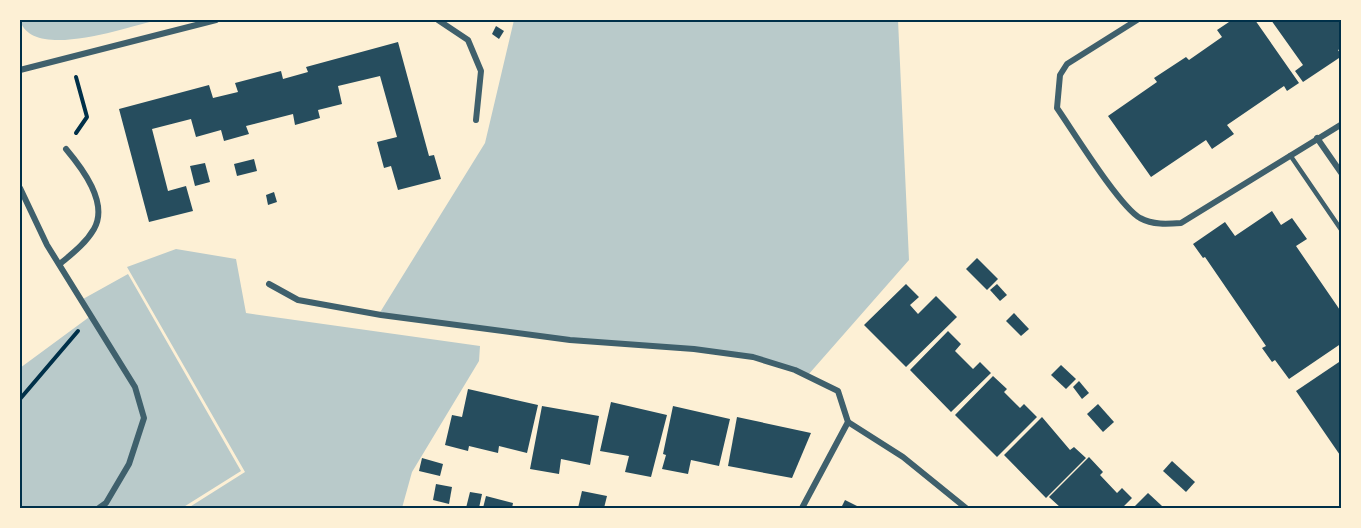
<svg xmlns="http://www.w3.org/2000/svg" width="1361" height="528" font-family="Literata,serif">
<style>
.green{fill:#b9caca}
.building{fill:#264d5e}
.lines{fill:none;stroke-linecap:round;stroke-linejoin:round}
.path{stroke:#003049;stroke-width:4}
.service{stroke:#3f606c;stroke-width:4.5}
.minor{stroke:#3f606c;stroke-width:6}
.neatline{fill:none;stroke:#003049;stroke-width:2}
</style>
<rect width="100%" height="100%" fill="#fdf0d5"/>
<!-- green -->
<g class="green">
<path d="M20,20H158C129,26 32,62 20,20Z"/>
<polygon points="514,20 898,20 909,260 808,375 753,356 570,339 379,314 485,143"/>
<polygon points="176,249 236,259 246,313 480,346 479,361 412,472 402,508 188,508 245,472 127,267"/>
<polygon points="128,274 241,471 182,508 20,508 20,368 92,315 83,299"/>
</g>
<!-- building -->
<g class="building">
<polygon points="1232,20 1255,20 1299,83 1287,91 1284,86 1227,125 1234,134 1212,149 1206,140 1151,177 1108,116 1157,82 1154,78 1186,57 1189,60 1222,37 1217,30"/>
<polygon points="1271,20 1342,20 1342,48 1338,50 1342,56 1303,82 1295,71 1303,65"/>
<polygon points="496,26 504,31 499,39 492,34"/>
<polygon points="398,42 429,156 434,155 441,179 398,190 391,166 384,168 377,142 397,137 380,76 338,86 342,104 318,110 320,118 295,125 293,114 246,126 249,134 224,141 221,130 196,137 191,119 152,129 168,191 186,186 193,211 149,222 119,109 209,85 213,98 238,92 235,83 281,71 283,79 308,72 306,67"/>
<polygon points="254,159 257,171 237,176 234,164"/>
<polygon points="205,163 210,182 195,186 190,166"/>
<polygon points="274,192 277,202 268,205 266,195"/>
<polygon points="1272,211 1281,225 1292,218 1307,239 1296,246 1342,313 1342,343 1289,379 1275,360 1272,362 1262,348 1266,346 1205,257 1203,258 1193,244 1225,222 1235,236"/>
<polygon points="977,258 998,279 987,290 966,269"/>
<polygon points="906,284 919,297 910,305 918,314 936,296 957,317 906,367 864,325"/>
<polygon points="997,284 1007,295 1000,301 990,290"/>
<polygon points="1014,313 1029,329 1021,336 1006,321"/>
<polygon points="948,331 961,344 955,351 973,369 980,362 991,373 951,412 910,370"/>
<polygon points="1342,360 1342,458 1296,391"/>
<polygon points="1061,365 1076,379 1066,389 1051,375"/>
<polygon points="993,376 1007,389 1004,392 1020,408 1024,404 1037,417 997,457 955,415"/>
<polygon points="1079,381 1089,393 1082,399 1073,387"/>
<polygon points="468,389 538,405 527,453 499,446 498,453 469,446 468,451 445,445 452,415 462,417"/>
<polygon points="611,402 667,415 651,477 625,472 629,456 600,451"/>
<polygon points="1098,404 1114,422 1103,432 1087,414"/>
<polygon points="542,406 599,416 590,465 561,459 559,474 530,469"/>
<polygon points="673,406 730,419 719,466 691,460 688,474 662,469 666,455 663,454"/>
<polygon points="737,417 811,433 792,478 728,466"/>
<polygon points="1042,417 1070,450 1074,447 1086,458 1046,498 1004,455"/>
<polygon points="1089,457 1103,472 1100,475 1117,493 1122,488 1132,498 1122,508 1061,508 1049,497"/>
<polygon points="422,458 443,464 440,476 419,471"/>
<polygon points="1172,461 1195,482 1186,492 1163,471"/>
<polygon points="436,484 452,487 449,504 433,500"/>
<polygon points="582,491 607,496 604,508 578,508"/>
<polygon points="470,492 482,494 479,508 466,508"/>
<polygon points="1148,493 1162,506 1159,508 1133,508"/>
<polygon points="486,496 513,503 512,508 483,508"/>
<polygon points="845,500 861,508 841,508"/>
</g>
<g class="lines">
<!-- path -->
<g class="path">
<polyline points="76,133 87,117 76,77"/>
<polyline points="20,399 78,331"/>
</g>
<!-- service -->
<polyline class="service" points="1290,155 1342,231"/>
<!-- minor -->
<g class="minor">
<polyline points="438,20 468,40 481,71 476,120"/>
<path d="M1137,20L1067,64L1060,75L1057,108C1073,131 1119,206 1140,218C1153,225 1167,224 1181,223L1342,124"/>
<polyline points="20,70 216,20"/>
<polyline points="1317,138 1342,174"/>
<polyline points="20,188 47,245 135,387 144,418 129,464 106,503 99,508"/>
<path d="M61,263C73,253 86,243 94,229C109,203 82,168 66,149"/>
<polyline points="269,284 298,300 381,315 570,340 694,349 753,357 795,370 838,391 848,422 802,508"/>
<polyline points="848,422 903,457 966,508"/>
</g>
</g>
<!-- border -->
<rect width="1361" height="528" fill="none" stroke="#fdf0d5" stroke-width="42"/>
<rect x="21" y="21" width="1319" height="486" class="neatline"/>
</svg>
